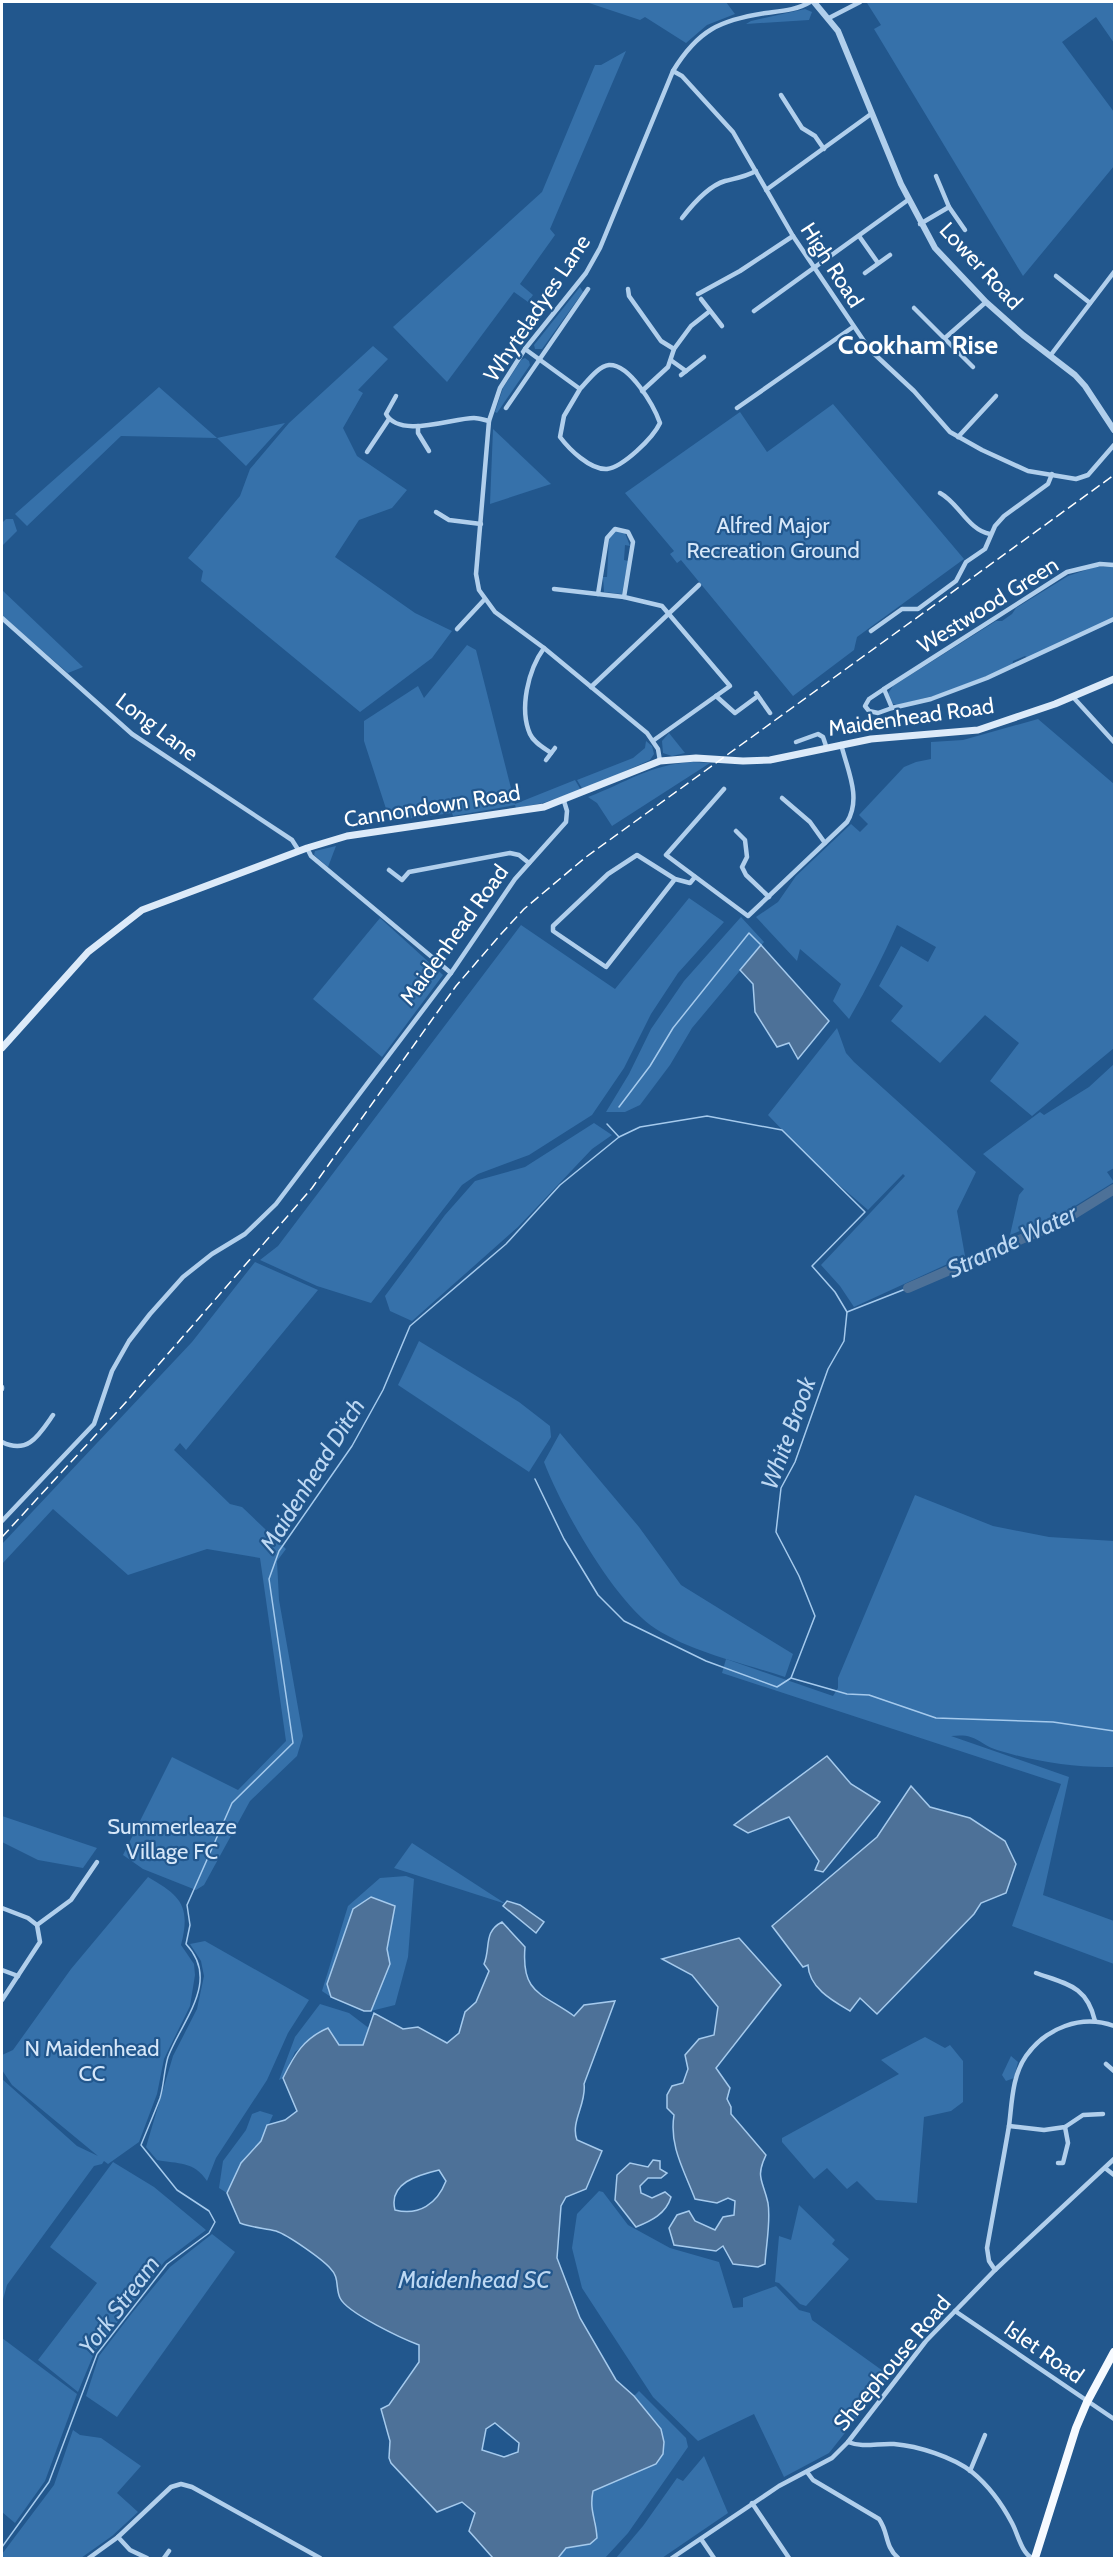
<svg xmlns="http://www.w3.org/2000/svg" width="1116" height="2560" font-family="Cabin,sans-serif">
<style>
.green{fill:#3671aa}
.water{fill:#4d7198;stroke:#a5caed;stroke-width:1.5;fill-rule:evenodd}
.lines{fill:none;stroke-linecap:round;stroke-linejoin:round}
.stream{stroke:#a5caed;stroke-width:1.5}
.river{stroke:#4d7198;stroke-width:10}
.minor{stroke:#b1cfec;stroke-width:4.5}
.tertiary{stroke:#b1cfec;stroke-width:6}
.secondary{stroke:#dceaf9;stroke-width:7}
.primary{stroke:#f6faff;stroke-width:8}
.rail{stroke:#fff;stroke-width:1.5;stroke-dasharray:10 4.5;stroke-linecap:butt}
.labels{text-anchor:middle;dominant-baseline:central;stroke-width:4.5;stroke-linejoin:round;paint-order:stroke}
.street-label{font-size:22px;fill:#fff;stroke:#22578d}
.park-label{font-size:22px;fill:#d6e7f9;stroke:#22578d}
.water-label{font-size:24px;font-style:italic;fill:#bdd8f3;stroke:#22578d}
.quarter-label{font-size:26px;font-weight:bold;fill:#fff;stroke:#22578d}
</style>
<rect width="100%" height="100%" fill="#22578d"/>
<!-- green -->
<g class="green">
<polygon points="586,2 726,2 735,14 707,25 686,43 645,17 640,20"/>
<polygon points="870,2 1114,2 1114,43 1096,17 1062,42 1114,112 1114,166 1023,276 874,29 881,25 867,3"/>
<polygon points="805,9 812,12 809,20 746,24 751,21"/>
<polygon points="626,51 550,229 555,235 520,284 533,295 528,302 514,292 447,382 393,327 542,192 595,65 601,65"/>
<polygon points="580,287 583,292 542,349 535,349 534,345"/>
<polygon points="373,346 388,359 358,390 363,393 343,428 357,456 407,490 392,508 359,520 335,557 415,613 452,631 432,658 360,712 201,581 203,571 188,558 240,496 250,469 289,423"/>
<polygon points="525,358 529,361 530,365 497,413 495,412 503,388 521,360"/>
<polygon points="159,387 217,438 285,423 246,466 217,438 121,436 27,526 15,514"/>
<polygon points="833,404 964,559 857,637 854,650 793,696 681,560 677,563 670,554 674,551 625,493 740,412 767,452"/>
<polygon points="493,429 551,484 490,504"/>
<polygon points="6,519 13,519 17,531 2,546 2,523"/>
<polygon points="615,531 625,533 630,546 625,545 624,560 628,561 622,594 604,592 603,577 607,577 609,538"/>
<polygon points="1095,567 1114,567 1114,618 1029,659 1025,656 1013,661 1012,666 941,694 897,705 891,703 887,695 893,686 996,621 1002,621 1012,614 1016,608 1068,576"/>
<polygon points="2,590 83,667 68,673 2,616"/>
<polygon points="467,645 476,650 515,804 575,780 581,790 543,803 516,808 515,805 453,816 452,813 390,821 364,741 364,721 418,686 424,698"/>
<path d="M1038,719L1114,784V1048L1032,1116L990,1081L1019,1043L985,1015L940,1063L891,1021L903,1006L879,986L901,946L928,962L936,947L897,925C883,957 867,988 849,1019L833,1001L841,984L800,949L797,961L756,917L778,902L796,876L851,824L860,832L868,824L859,815L904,767L916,762L931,759V742L963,740Z"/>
<polygon points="669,733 685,753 672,756 663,753 662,741"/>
<polygon points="646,741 652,746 654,754 650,760 583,790 577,780 633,758 645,748"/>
<path d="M692,762L710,763L612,826L597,803L588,797C628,782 648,765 692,762Z"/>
<polygon points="336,846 328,867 314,855 315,851"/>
<polygon points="689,898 724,922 678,973 651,1014 624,1068 592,1115 529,1155 478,1174 462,1185 371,1303 317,1286 260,1260 278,1246 521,925 615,989"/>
<polygon points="741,917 764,942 692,1028 670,1065 640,1105 625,1112 606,1112 629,1074 651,1029 684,981"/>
<polygon points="380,918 443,975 382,1057 313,999"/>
<polygon points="837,1028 846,1053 854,1062 976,1172 957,1211 965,1256 854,1307 840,1286 821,1265 905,1176 903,1174 868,1210 815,1164 768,1115"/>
<polygon points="1114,1064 1114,1168 1107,1172 1114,1182 1062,1214 1010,1235 1019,1195 1024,1189 983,1154 1040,1112 1044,1115 1089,1087"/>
<polygon points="594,1123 612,1135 592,1149 518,1227 412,1321 390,1311 385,1296 445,1215 475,1181 525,1167"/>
<polygon points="255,1262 318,1290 186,1450 180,1443 174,1450 230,1504 242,1507 286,1549 277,1561 279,1600 303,1736 297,1756 250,1801 204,1885 196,1890 143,1869 123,1855 172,1757 238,1790 286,1741 260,1558 207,1549 128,1575 53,1509 2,1564 2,1544 192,1342"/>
<polygon points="419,1341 519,1402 550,1426 551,1437 529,1472 398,1385"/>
<path d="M560,1433L639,1527L681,1585L793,1654L785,1677C743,1663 694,1653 656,1629C615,1603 561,1507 544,1462Z"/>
<path d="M915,1495L993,1526L1049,1537L1114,1541V1767C1075,1768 1036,1762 997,1750C977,1743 977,1733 951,1736L1069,1777L1043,1895L1114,1921V1964L1012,1926L1061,1784L722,1673L726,1659L833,1696L838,1688V1678Z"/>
<polygon points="2,1816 97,1848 83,1868 38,1860 2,1842"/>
<polygon points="412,1843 506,1904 394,1868"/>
<polygon points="406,1876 414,1879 408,1957 395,2005 371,2011 390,1964 387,1949 395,1906 327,1984 331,1997 322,1991 348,1906 380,1878"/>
<path d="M148,1877C181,1896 191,1906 181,1945L194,1964L195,1975L190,2006L164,2059L157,2094L139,2142L108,2164L104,2161L102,2164L94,2166L7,2285L2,2303V2079L77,2146L98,2156L12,2085L2,2070V2055L13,2050L71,1969Z"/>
<path d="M205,1941L309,2000L288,2033L267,2080L216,2158L207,2181C194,2161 178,2164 157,2160L146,2147L173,2056L197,2009L204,1976L201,1961L190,1944Z"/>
<polygon points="320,2004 349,2013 370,2029 363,2045 339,2045 328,2029 295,2052 283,2078 279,2080 295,2037"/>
<polygon points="925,2037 945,2048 950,2045 963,2061 963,2102 951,2111 924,2117 917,2203 876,2200 857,2181 847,2189 827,2168 814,2179 782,2142 782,2138 899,2074 881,2060"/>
<polygon points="1011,2056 1018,2062 1014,2078 1006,2081 1002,2075"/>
<polygon points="260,2111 273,2115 261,2141 241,2163 227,2193 219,2188 223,2161 246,2130 252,2114"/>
<polygon points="113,2162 154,2187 206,2230 165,2261 95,2351 78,2392 38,2360 97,2283 50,2247"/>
<polygon points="599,2191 603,2192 628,2225 670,2248 719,2262 733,2308 743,2307 743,2298 776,2286 799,2310 810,2313 812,2320 890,2376 829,2453 784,2477 754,2414 698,2441 653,2397 582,2288 572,2248 577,2214"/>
<polygon points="799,2205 835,2240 832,2244 849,2259 806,2306 800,2304 779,2283 775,2282 779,2236 791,2240"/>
<polygon points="212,2234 235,2252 117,2417 86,2396 99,2356 132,2313 170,2267"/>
<polygon points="2,2338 77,2394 45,2481 15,2523 2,2512"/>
<polygon points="639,2391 686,2438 688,2447 628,2533 605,2558 558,2558 566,2548 590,2544 596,2522 590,2506 593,2491 656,2464 661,2429 634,2396"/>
<polygon points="73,2430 80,2435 101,2438 141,2466 117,2493 138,2512 112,2536 81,2558 2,2558 2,2554 54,2485"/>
<polygon points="704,2456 728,2513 662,2558 616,2558 643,2526 677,2478 683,2481"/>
</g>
<!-- water -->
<g class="water">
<polygon points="761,945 829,1021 798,1059 789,1043 777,1047 755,1012 753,984 740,970"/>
<polygon points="827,1756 851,1784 880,1802 823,1872 815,1870 819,1861 789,1817 748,1833 734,1825"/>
<path d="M911,1786L930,1807L970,1818L1005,1841L1016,1864L1006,1893L981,1903L974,1914L877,2014L860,1998L850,2011C833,2001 809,1988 808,1965L803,1967L772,1926L877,1837Z"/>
<polygon points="371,1897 395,1906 387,1949 390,1964 371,2011 364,2011 331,1997 327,1984 353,1909"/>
<polygon points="507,1901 520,1905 544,1922 536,1933 503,1906"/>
<path d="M502,1922L525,1947C521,1994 542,1993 574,2016L584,2005L615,2001L584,2084C587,2103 570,2122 577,2140L602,2151L586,2189L566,2197L561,2206L557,2258L580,2318L616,2380L634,2396L661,2429L664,2442L663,2454L656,2464L593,2491C589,2511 596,2518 597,2538L590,2544L566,2548L558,2558H493L469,2531L475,2513L462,2502L437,2512L391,2463L389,2458L390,2441L381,2409L389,2405L419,2362V2345C403,2339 347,2313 340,2298C335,2287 340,2278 330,2268C322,2259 288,2235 276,2231C264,2228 253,2228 240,2223L227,2193L241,2163L261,2141L267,2125L285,2120L297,2111L283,2078C294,2055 304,2038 328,2028L339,2045H363L374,2013L403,2029L418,2027L447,2043L459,2033L465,2012L476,2002L489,1971L484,1964C491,1947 483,1932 502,1922ZM439,2170L446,2181C437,2204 419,2216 395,2210C388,2183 418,2175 439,2170ZM495,2423L519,2443L518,2452L504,2457L482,2450L486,2429Z"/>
<path d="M739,1938L781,1985L716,2068L730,2088L727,2099L731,2107V2114L766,2155C755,2178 763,2180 768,2203C771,2221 766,2245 765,2264L758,2267L733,2264L723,2246L716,2251L674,2245L669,2228L677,2215L689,2211L695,2221L715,2230L723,2217L734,2215L735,2201L728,2198L717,2203L695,2199C684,2170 669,2146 674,2115L667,2108V2095L672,2086L683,2083L688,2069L685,2055L699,2039L714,2035L718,2007L692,1975L662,1959Z"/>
<path d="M653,2160L660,2161V2169L667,2173L661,2178H648L640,2186L641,2193L652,2198L665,2192L671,2197C666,2214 651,2221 636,2227L615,2200L617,2175L630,2163L648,2167Z"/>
</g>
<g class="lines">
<!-- stream -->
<g class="stream">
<polyline points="619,1107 650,1066 673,1028 749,933 761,945"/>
<polyline points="607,1124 619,1137"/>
<polyline points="847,1312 908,1288"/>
<polyline points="535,1479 564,1539 598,1595 624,1621 706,1661 777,1687 791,1678"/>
<path d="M2,2547L49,2482L97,2354L167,2264L209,2233L215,2222L209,2211L177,2190L141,2145C147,2130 154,2114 160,2098C164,2085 164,2070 168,2057C182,2020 221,1981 186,1944L190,1925L187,1905L232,1803L293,1743L269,1579L279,1551L352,1446L383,1390L410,1326L506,1244L560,1185L619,1137L640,1127L707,1116L782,1130L865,1212L812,1266L835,1292L847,1312L844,1341L828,1369L795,1462L781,1488L776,1532L799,1576L815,1616L791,1678L847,1694L869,1695L936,1718L1053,1722L1114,1731"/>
</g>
<!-- river -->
<polyline class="river" points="908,1288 1061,1222 1114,1189"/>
<!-- minor -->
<g class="minor">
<polyline points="829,18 860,2"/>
<polyline points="673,71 682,76 733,132 793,236 870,350 914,391 950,432 982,450 1028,471 1076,479 1088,475 1114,445"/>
<polyline points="781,95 802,128 815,136 824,149"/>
<polyline points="936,176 949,207 965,230"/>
<polyline points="766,190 871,114"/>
<path d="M682,218C692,205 708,186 725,181C737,178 745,177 756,171"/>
<polyline points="920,224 949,207"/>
<polyline points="859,236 878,263"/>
<polyline points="865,273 890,255"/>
<polyline points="1056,276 1090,303"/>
<polyline points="628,289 629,296 661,341 674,349"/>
<polyline points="698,294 740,271 793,236"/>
<polyline points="701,299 722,326"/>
<polyline points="914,308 973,367"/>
<polyline points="754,311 908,200"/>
<polyline points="945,338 986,302"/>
<path d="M525,349L580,389C587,382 598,366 609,365C630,364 654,406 660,423C653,438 623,467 607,469C590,470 569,449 560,437L564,416L580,389"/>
<polyline points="1050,356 1114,272"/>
<polyline points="672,361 686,371"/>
<polyline points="681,375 704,357"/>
<polyline points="642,391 668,367 674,349 691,326 710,311"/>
<path d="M396,396L386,414C400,439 452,418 474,418C479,418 484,420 489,421"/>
<polyline points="506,408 588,289"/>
<polyline points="737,408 853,327"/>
<polyline points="418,426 418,433 429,451"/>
<polyline points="958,437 996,396"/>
<polyline points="367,452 389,419"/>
<path d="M940,493C959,503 968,530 990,534"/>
<polyline points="436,512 449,520 481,524"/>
<polyline points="1114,565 1100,564 1067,572 884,689 892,708 931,699 987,678 1114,619"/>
<polyline points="554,589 624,597 662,606 730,686 654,740"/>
<polyline points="598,594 607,538 615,529 628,532 633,542 624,597"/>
<polyline points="2,618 132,734 292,840 299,851"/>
<polyline points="457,629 484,600"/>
<polyline points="871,631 902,609 918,609 956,581 966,562 985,549 995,526 1004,516 1048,484 1052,474"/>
<path d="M544,648C528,670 519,709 530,734C534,743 544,748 551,753"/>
<polyline points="591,687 699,585"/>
<polyline points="884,689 869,699 865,706 869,711 878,713 892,708"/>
<polyline points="756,693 770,713"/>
<polyline points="716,696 735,713 758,696"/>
<polyline points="1073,697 1114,742"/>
<polyline points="796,742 818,734 823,737 826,746"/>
<polyline points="546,760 555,748"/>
<path d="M660,761L658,749L647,733L544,648L495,612L479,590L476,574L489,421L500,388L525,349L586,273L600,248L673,71C698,30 720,20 766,13C781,11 797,10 810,2"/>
<path d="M724,789L666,855L748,916L847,822C862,798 847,769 841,744"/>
<polyline points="782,798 810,822 825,843"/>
<polyline points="736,831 745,840 747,857 742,867 746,875 769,897"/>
<polyline points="307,848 311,856 451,973"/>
<polyline points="389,870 402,880 409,872 510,853 519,855 529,863"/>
<polyline points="675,879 606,967 553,931 553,926 608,874 637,855 675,879 690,883 695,877"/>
<polyline points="2,1389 2,1387"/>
<path d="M2,1442C28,1455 39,1435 53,1415"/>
<polyline points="2,1521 94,1424 112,1371 129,1341 150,1314 183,1277 212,1254 245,1234 276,1204 451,973 515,879 566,822 567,811 564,801"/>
<polyline points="2,1908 28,1918 37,1925 40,1942 2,2000"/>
<polyline points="37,1925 71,1900 97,1862"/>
<polyline points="2,1970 18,1976"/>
<path d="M1036,1973C1067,1984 1087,1986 1095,2021"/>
<polyline points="1106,2064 1114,2071"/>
<polyline points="1009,2126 1044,2130 1065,2127 1083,2115 1103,2114"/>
<polyline points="1058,2163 1063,2163 1068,2143 1065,2127"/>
<polyline points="1105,2168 1114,2175"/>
<path d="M995,2270L989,2261L987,2248C994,2208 1002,2167 1009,2126C1012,2103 1012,2076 1026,2056C1046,2028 1081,2014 1114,2026"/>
<polyline points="955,2311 1114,2419"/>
<path d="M848,2442C863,2448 878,2443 894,2444C918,2446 953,2457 972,2472C989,2486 1002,2504 1012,2523C1018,2534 1021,2552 1032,2558"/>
<polyline points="970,2471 985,2435"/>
<path d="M807,2472L813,2480L879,2519C889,2533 884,2545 898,2558"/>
<polyline points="752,2503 789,2558"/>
<polyline points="118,2537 130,2550 147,2558"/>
<polyline points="701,2539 714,2558"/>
<polyline points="89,2558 118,2537 171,2487 181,2484 192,2487 320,2558"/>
<polyline points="164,2558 169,2551"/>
<polyline points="672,2558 779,2486 832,2458 848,2442 926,2341 995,2270 1114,2159"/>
</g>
<!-- tertiary -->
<polyline class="tertiary" points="814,2 838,31 901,184 935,248 986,302 1023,335 1075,375 1085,386 1114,430"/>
<!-- secondary -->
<polyline class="secondary" points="2,1048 88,952 142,910 307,848 347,836 544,807 660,761 696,758 743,761 770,760 871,739 978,730 1055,704 1114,679"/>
<!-- primary -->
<polyline class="primary" points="1035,2558 1076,2428 1087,2402 1114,2352"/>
<!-- rail -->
<polyline class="rail" points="2,1537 127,1401 312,1188 456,986 501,934 524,909 586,857 1114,475"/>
</g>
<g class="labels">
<!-- street labels -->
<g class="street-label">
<text transform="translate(832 265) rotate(57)">High Road</text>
<text transform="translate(981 266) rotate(47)">Lower Road</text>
<text transform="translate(537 308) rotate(-56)">Whyteladyes Lane</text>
<text transform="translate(988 605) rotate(-32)">Westwood Green</text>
<text transform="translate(911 717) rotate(-8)">Maidenhead Road</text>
<text transform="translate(157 727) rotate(37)">Long Lane</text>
<text transform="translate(432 806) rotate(-9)">Cannondown Road</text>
<text transform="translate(454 935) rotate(-54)">Maidenhead Road</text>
<text transform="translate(1044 2352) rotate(35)">Islet Road</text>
<text transform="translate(892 2363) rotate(-50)">Sheephouse Road</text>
</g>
<!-- park labels -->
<g class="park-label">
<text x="773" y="525">Alfred Major<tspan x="773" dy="25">Recreation Ground</tspan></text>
<text x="172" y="1826">Summerleaze<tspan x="172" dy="25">Village FC</tspan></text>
<text x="92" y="2048">N Maidenhead<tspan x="92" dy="25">CC</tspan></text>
</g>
<!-- water labels -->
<g class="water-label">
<text transform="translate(1012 1241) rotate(-25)">Strande Water</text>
<text transform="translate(788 1433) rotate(-70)">White Brook</text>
<text transform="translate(312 1475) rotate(-58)">Maidenhead Ditch</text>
<text x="474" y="2279">Maidenhead SC</text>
<text transform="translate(119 2305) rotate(-53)">York Stream</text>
</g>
<!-- quarter labels -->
<g class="quarter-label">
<text x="918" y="345">Cookham Rise</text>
</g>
</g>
<!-- border -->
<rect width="1116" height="2560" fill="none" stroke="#ffffff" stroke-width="6"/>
</svg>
